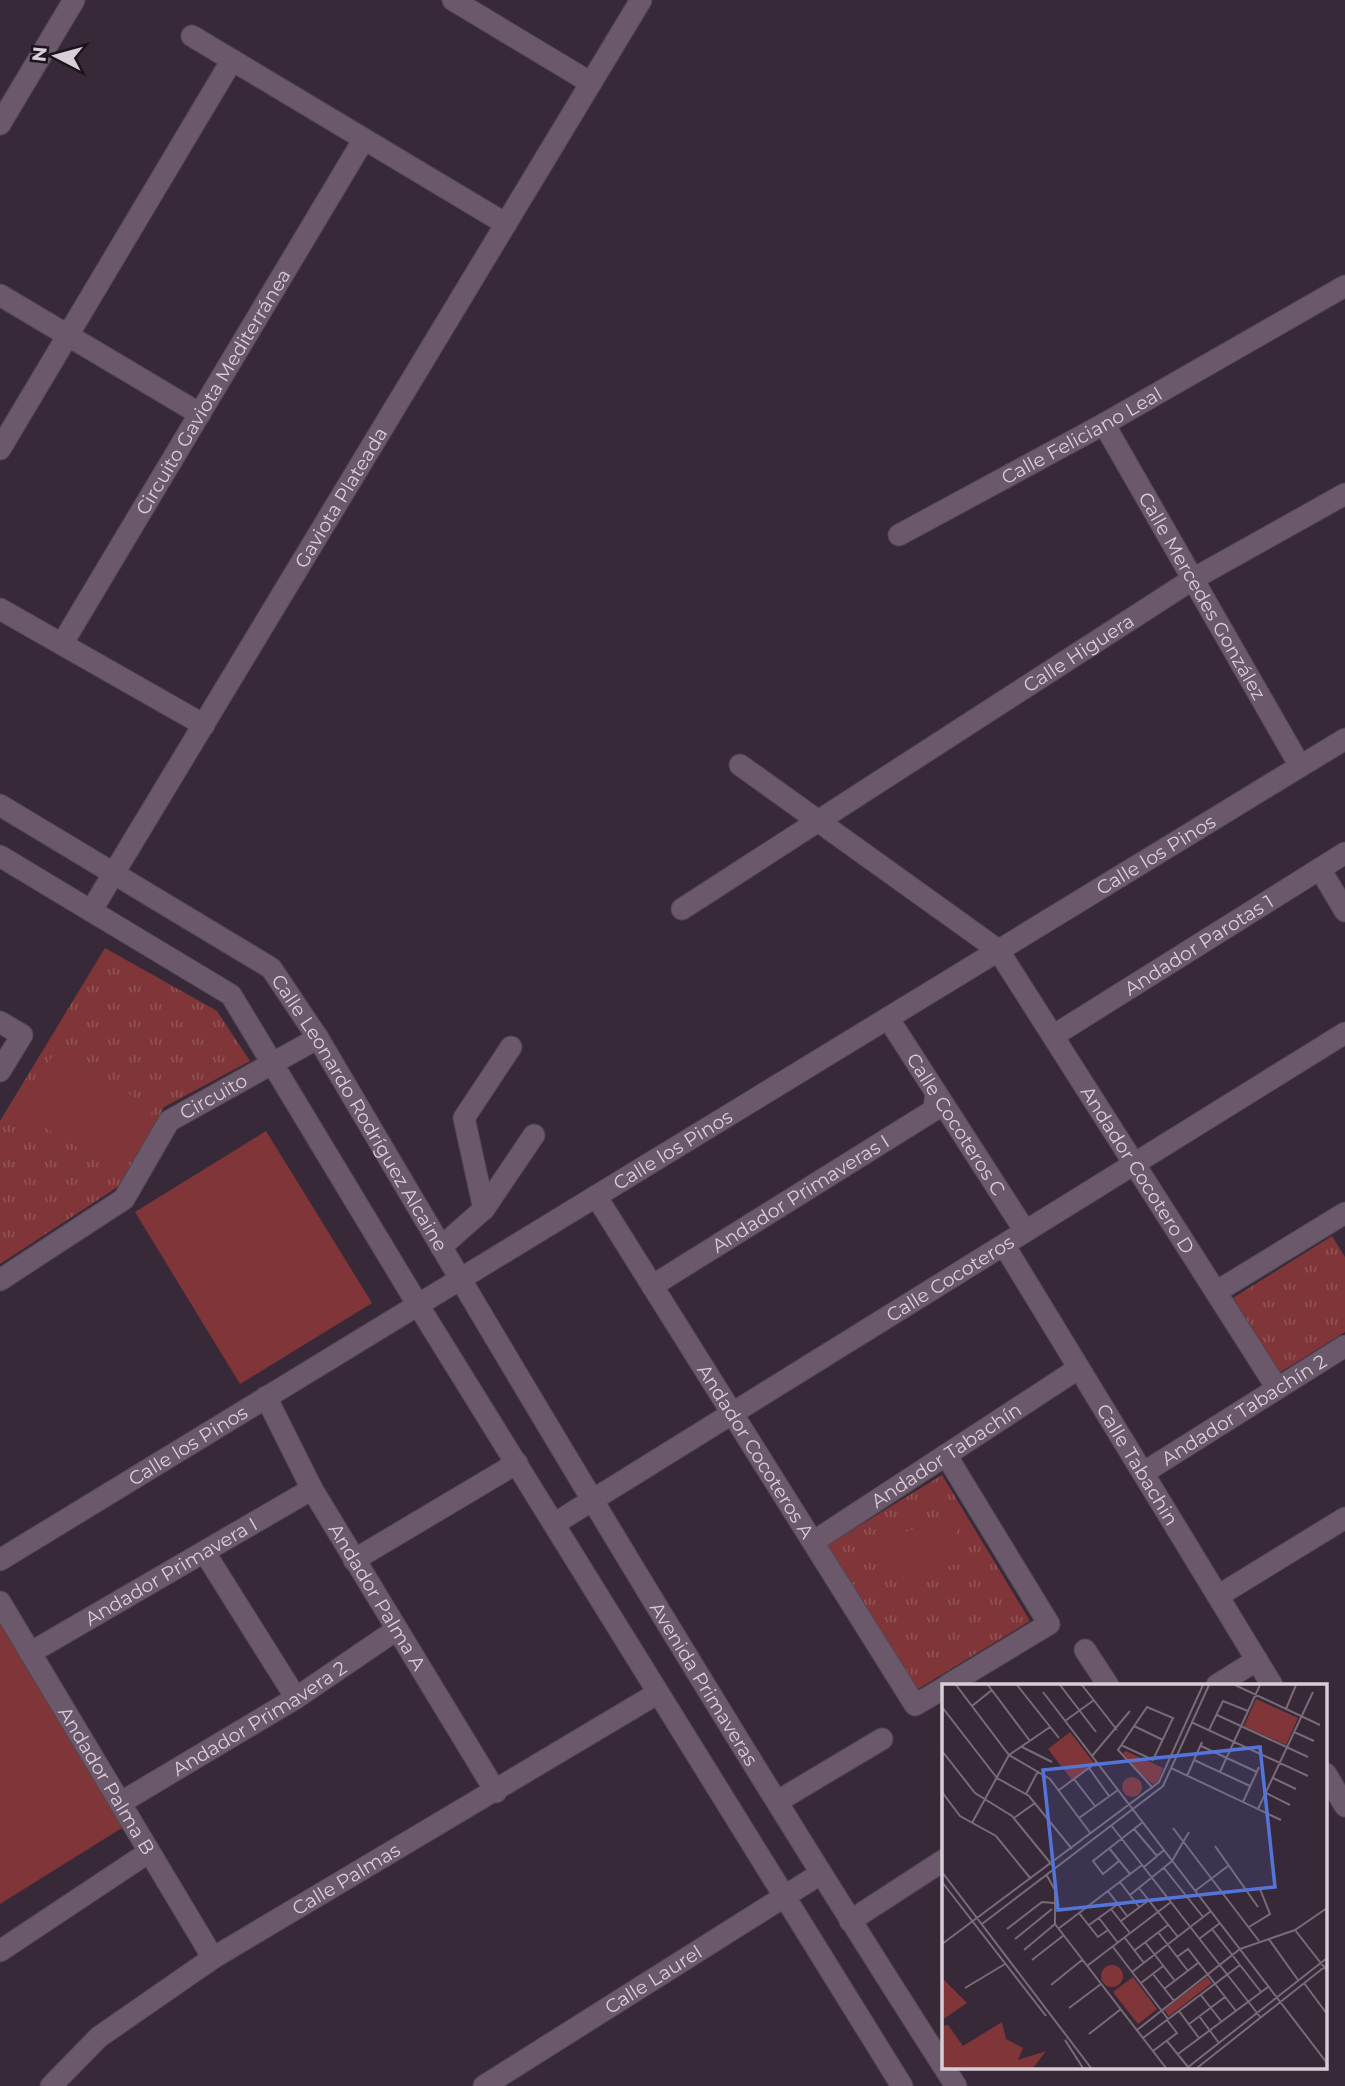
<svg xmlns="http://www.w3.org/2000/svg" width="1345" height="2086" font-family="Montserrat,sans-serif">
<style>
.grass{fill:url(#grass-tufts)}
.garden{fill:#803638}
.lines{fill:none;stroke-linecap:round;stroke-linejoin:round}
.minor-casing{stroke:#534654;stroke-width:23}
.minor{stroke:#6b596b;stroke-width:21}
.labels{text-anchor:middle;dominant-baseline:central;stroke-width:6;stroke-linejoin:round;paint-order:stroke}
.street-label{font-size:19px;fill:#d8ced8;stroke:#1b141b}
.inset-road{fill:none;stroke:#786b79;stroke-width:2}
.view{fill:#5574d8;fill-opacity:0.15;stroke:#5574d8;stroke-width:3.5}
.inset-edge{fill:none;stroke:#d8ced8;stroke-width:3.5}
</style>
<defs>
<pattern id="grass-tufts" width="24" height="20" patternUnits="userSpaceOnUse" patternTransform="scale(1.75)"><rect width="24" height="20" fill="#803638"/><path d="M3 7l-1-3M5 7V3M7 7l1-3M15 17l-1-3M17 17v-4M19 17l1-3" fill="none" stroke="#915254"/></pattern>
</defs>
<rect width="100%" height="100%" fill="#382939"/>
<!-- grass -->
<g class="grass">
<polygon points="105,948 217,1011 250,1061 164,1107 119,1186 0,1264 0,1121"/>
<polygon points="1332,1236 1345,1257 1345,1332 1279,1373 1233,1298"/>
<polygon points="942,1475 1030,1621 913,1692 826,1546"/>
</g>
<!-- garden -->
<g class="garden">
<polygon points="56,1050 154,1109 117,1171 19,1112"/>
<polygon points="266,1131 372,1303 240,1384 135,1212"/>
<polygon points="952,1517 966,1561 895,1583 882,1539"/>
<polygon points="0,1623 125,1826 0,1904"/>
</g>
<g class="lines">
<!-- minor casing -->
<g class="minor-casing">
<g id="minor">
<polyline points="453,0 591,83"/>
<polyline points="192,36 506,224"/>
<polyline points="0,124 74,0"/>
<polyline points="0,295 200,414"/>
<path id="s1" d="M1104,424L1300,766"/>
<polyline points="0,449 232,60"/>
<path id="s2" d="M899,535L1104,424L1345,286"/>
<polyline points="0,609 204,725"/>
<path id="s3" d="M62,644L364,139"/>
<path id="s4" d="M740,765L998,950L1277,1388"/>
<path id="s5" d="M0,805L271,968L318,1038C525,1390 735,1742 956,2086"/>
<polyline points="0,856 231,995 418,1305 902,2086"/>
<polyline points="1320,869 1345,911"/>
<path id="s6" d="M682,909L1193,579L1345,494"/>
<path id="s7" d="M91,911L641,0"/>
<path id="s8" d="M888,1018L1025,1231"/>
<polyline points="0,1022 22,1035 0,1071"/>
<path id="s9" d="M1053,1036L1345,853"/>
<path id="s10" d="M596,1196L915,1705L944,1688"/>
<polyline points="484,1209 464,1118 511,1047"/>
<path id="s11" d="M1004,1245L1272,1685"/>
<polyline points="441,1247 484,1209 534,1135"/>
<path id="s12" d="M0,1280L124,1199L169,1121L318,1038"/>
<path id="s13" d="M652,1286L934,1110L936,1093"/>
<polyline points="1216,1292 1345,1213"/>
<path id="s14" d="M266,1397L312,1489L496,1792"/>
<polyline points="946,1455 1049,1624 948,1685"/>
<path id="s15" d="M1143,1473L1345,1346"/>
<path id="s16" d="M554,1524L1345,1033"/>
<path id="s17" d="M813,1542L1079,1368"/>
<polyline points="205,1553 296,1698"/>
<path id="s18" d="M0,1560L1345,739"/>
<polyline points="354,1560 517,1463"/>
<polyline points="1218,1596 1345,1518"/>
<path id="s19" d="M0,1602L213,1958"/>
<polyline points="1085,1650 1108,1685"/>
<path id="s20" d="M30,1653L312,1489"/>
<polyline points="1217,1685 1257,1660"/>
<polyline points="1326,1774 1345,1806"/>
<polyline points="778,1801 882,1739"/>
<path id="s21" d="M120,1803L296,1698L396,1630"/>
<polyline points="850,1921 944,1860"/>
<polyline points="0,1951 149,1852"/>
<path id="s22" d="M51,2086L99,2037L213,1958L658,1693"/>
<path id="s23" d="M484,2086L820,1874"/>
</g>
</g>
<!-- minor -->
<use href="#minor" class="minor"/>
</g>
<g class="labels">
<!-- street labels -->
<g class="street-label">
<text stroke="none"><textPath href="#s3" startOffset="294">Circuito Gaviota Mediterránea</textPath></text>
<text stroke="none"><textPath href="#s2" startOffset="208">Calle Feliciano Leal</textPath></text>
<text stroke="none"><textPath href="#s7" startOffset="483">Gaviota Plateada</textPath></text>
<text stroke="none"><textPath href="#s1" startOffset="198">Calle Mercedes González</textPath></text>
<text stroke="none"><textPath href="#s6" startOffset="472">Calle Higuera</textPath></text>
<text stroke="none"><textPath href="#s18" startOffset="1354">Calle los Pinos</textPath></text>
<text stroke="none"><textPath href="#s9" startOffset="172">Andador Parotas 1</textPath></text>
<text stroke="none"><textPath href="#s12" startOffset="289">Circuito</textPath></text>
<text stroke="none"><textPath href="#s5" startOffset="486">Calle Leonardo Rodríguez Alcaine</textPath></text>
<text stroke="none"><textPath href="#s8" startOffset="126">Calle Cocoteros C</textPath></text>
<text stroke="none"><textPath href="#s18" startOffset="788">Calle los Pinos</textPath></text>
<text stroke="none"><textPath href="#s4" startOffset="578">Andador Cocotero D</textPath></text>
<text stroke="none"><textPath href="#s13" startOffset="175">Andador Primaveras I</textPath></text>
<text stroke="none"><textPath href="#s16" startOffset="466">Calle Cocoteros</textPath></text>
<text stroke="none"><textPath href="#s15" startOffset="119">Andador Tabachín 2</textPath></text>
<text stroke="none"><textPath href="#s18" startOffset="220">Calle los Pinos</textPath></text>
<text stroke="none"><textPath href="#s10" startOffset="301">Andador Cocoteros A</textPath></text>
<text stroke="none"><textPath href="#s17" startOffset="159">Andador Tabachín</textPath></text>
<text stroke="none"><textPath href="#s11" startOffset="257">Calle Tabachin</textPath></text>
<text stroke="none"><textPath href="#s20" startOffset="163">Andador Primavera I</textPath></text>
<text stroke="none"><textPath href="#s14" startOffset="229">Andador Palma A</textPath></text>
<text stroke="none"><textPath href="#s5" startOffset="1153">Avenida Primaveras</textPath></text>
<text stroke="none"><textPath href="#s21" startOffset="163">Andador Primavera 2</textPath></text>
<text stroke="none"><textPath href="#s19" startOffset="208">Andador Palma B</textPath></text>
<text stroke="none"><textPath href="#s22" startOffset="362">Calle Palmas</textPath></text>
<text stroke="none"><textPath href="#s23" startOffset="200">Calle Laurel</textPath></text>
</g>
</g>
<!-- overview -->
<g transform="translate(942 1684)">
<rect width="385" height="385" fill="#382939"/>
<path d="M314,15L356,34L344,61L302,42ZM184,67L221,84L216,97L211,100L196,88L181,69ZM265,293L270,299L227,332L222,326Z" fill="#803638"/>
<path d="M0,294L25,319L0,336ZM60,338L64,355L81,364L76,376L104,367L91,384H0V342L6,341L21,362Z" fill="#803638"/>
<path d="M128,48L152,79L130,96L106,65ZM180 103a10 10 0 1 1 20 0a10 10 0 1 1-20 0ZM159 292a11 11 0 1 1 22 0a11 11 0 1 1-22 0ZM191,293L215,325L196,340L171,308Z" fill="#803638"/>
<path class="inset-road" d="M14,1L67,71L108,95L149,150M46,1L88,57M75,1L117,54M118,1L154,48M140,1L175,46M293,1L378,41M101,8L385,379M30,22L50,6M0,23L55,94L87,112L130,165M344,25L354,1M275,31L366,73M123,37L152,16M249,38L366,92M192,42L221,56M267,46L281,17L306,27M352,48L372,57M179,61L211,76L231,34L205,23L176,66L211,104M259,62L315,88M80,63L110,78M0,67L33,109L70,132L110,181M150,72L188,27M252,76L308,102M147,84L167,112M229,84L339,136M278,88L318,1M245,92L260,58M331,94L354,105M132,95L153,122M117,106L155,78M0,108L18,132L54,152L89,195M324,109L348,121M84,110L96,87M301,118L317,83M316,125L371,8M72,134L93,119M137,134L176,106M30,139L67,71L108,43M169,141L319,334M231,144L317,257M192,145L215,172M273,162L316,223M167,164L188,190M177,177L161,190L151,177L201,138M202,183L222,166M222,184L261,233M0,188L149,384M104,190L113,206V240L224,384M0,198L104,332M178,198L197,223M197,204L236,253M166,207L185,232M253,207L286,182M188,211L230,177L247,148M169,225L188,249M137,229L156,253L166,246M157,234L176,259M179,237L207,216M40,240L221,102L267,1M147,241L176,220M307,243L328,230L318,205M65,245L100,218L112,219M116,245L200,181M270,245L319,308M353,246L385,287M216,248L246,287M183,254L202,279M326,254L356,296M73,255L110,225M257,255L278,239M203,258L233,297M0,260L217,98L261,1M171,263L226,335M82,266L113,240M193,266L226,241M235,273L246,265L294,327M90,276L122,251M145,282L229,218M190,288L269,227M211,290L232,317M199,299L221,282M362,299L385,330M109,301L140,276M23,304L63,280M222,305L256,279M258,310L279,337M127,324L159,300M237,327L257,354M257,332L277,359M247,340L283,313M195,346L298,265L353,246L385,224M147,350L179,325M201,354L298,281M123,356L141,384M225,357L246,383M211,367L235,349L225,336M236,370L326,303M245,384L385,274M255,384L385,281"/>
<path class="view" d="M318,63L333,203L116,226L101,86Z"/>
<rect width="385" height="385" class="inset-edge"/>
</g>
<!-- north arrow -->
<g transform="translate(56 56) rotate(276)" stroke="#1b141b" stroke-width="5" paint-order="stroke">
<path d="M0-5L12 26L0 18L-12 26Z" fill="#d8ced8"/>
<text y="-10" font-size="19" font-weight="bold" text-anchor="middle" fill="#d8ced8">N</text>
</g>
</svg>
